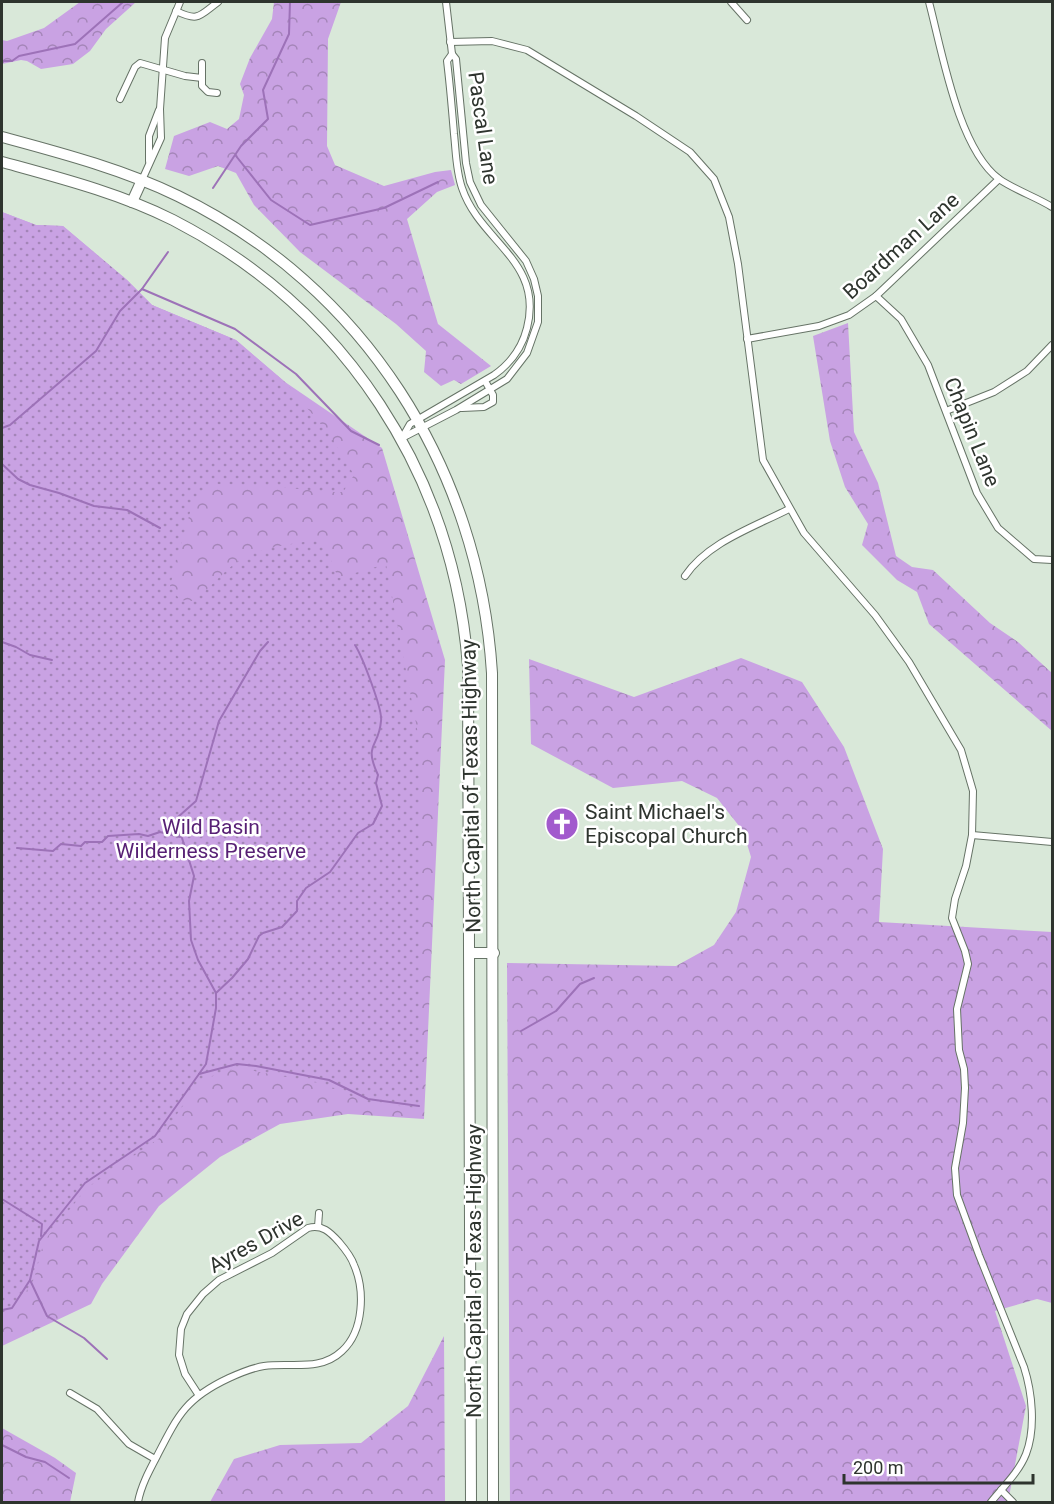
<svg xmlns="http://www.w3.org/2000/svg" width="1054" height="1504" font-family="Roboto,sans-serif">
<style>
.forest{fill:url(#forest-crowns)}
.park{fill:url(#park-dots)}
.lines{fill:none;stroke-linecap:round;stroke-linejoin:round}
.stream{stroke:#9d72b8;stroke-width:2}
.street-casing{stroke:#667366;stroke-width:8}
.highway-casing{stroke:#667366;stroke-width:12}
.street{stroke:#fff;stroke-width:6}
.highway{stroke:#fff;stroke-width:10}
.labels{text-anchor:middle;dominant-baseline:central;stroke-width:5;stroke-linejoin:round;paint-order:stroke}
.street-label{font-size:21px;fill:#2e342e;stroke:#fff}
.poi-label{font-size:21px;fill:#2e342e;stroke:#fff;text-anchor:start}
.park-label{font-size:21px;fill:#571f74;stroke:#fff}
</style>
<defs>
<pattern id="forest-crowns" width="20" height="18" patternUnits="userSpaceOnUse" patternTransform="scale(1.5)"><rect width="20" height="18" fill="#c9a2e3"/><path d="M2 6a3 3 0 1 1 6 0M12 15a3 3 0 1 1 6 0" fill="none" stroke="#a485b8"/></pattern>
<pattern id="park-dots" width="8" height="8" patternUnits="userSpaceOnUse" patternTransform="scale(1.5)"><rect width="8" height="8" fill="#c9a2e3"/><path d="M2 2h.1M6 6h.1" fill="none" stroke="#a485b8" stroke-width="1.8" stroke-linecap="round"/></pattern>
</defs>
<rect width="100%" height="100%" fill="#d9e8d9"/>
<!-- forest -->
<g class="forest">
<polygon points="80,2 136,2 106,29 90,51 73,64 41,69 27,61 21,60 2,64 2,40 7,41 44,28"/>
<polygon points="274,2 341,2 328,39 327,146 335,165 384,186 435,172 451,170 455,185 437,192 407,219 438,324 491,366 461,384 454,380 441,386 424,372 426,351 396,324 300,252 254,205 236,173 218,166 189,176 165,169 174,136 210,122 227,129 239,119 244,95 240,84 250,58 272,19"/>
<polygon points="2,212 36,225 63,226 127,280 152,305 236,340 285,382 382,448 445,660 424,1119 348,1114 280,1124 220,1157 159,1206 102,1284 91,1304 2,1346"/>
<polygon points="848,323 854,432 878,483 896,556 912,567 933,570 990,623 1018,642 1052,673 1052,731 929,624 917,592 897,580 862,545 868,524 845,487 830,441 813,336"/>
<polygon points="741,658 802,682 844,747 883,849 879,922 1052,932 1052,1303 1037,1299 995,1311 1026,1406 1008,1502 510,1502 507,963 676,966 714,945 736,912 751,857 743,831 717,798 682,781 613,788 531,744 529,659 634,697"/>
<polygon points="444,1336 445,1502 210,1502 234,1459 280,1445 361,1443 408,1406"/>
<polygon points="2,1428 55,1458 76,1473 70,1502 2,1502"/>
</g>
<!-- park -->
<path class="park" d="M2,212L36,225L63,226L127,280L152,305L236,340L285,382L330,435L354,475L343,492H332L253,485L210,484L198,494L192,505L170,586L180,600L192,601C208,591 219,576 234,564C257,546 295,544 323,539L338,578L386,564L421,750L420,1108L367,1103L324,1084L238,1068L201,1080L161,1137L87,1188L44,1241L34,1279L15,1309L2,1313Z"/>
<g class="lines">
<!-- stream -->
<g class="stream">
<polyline points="2,61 12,61 19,56 75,44 123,2"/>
<polyline points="236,156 271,200 310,225 384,208 438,182"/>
<polyline points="213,188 241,146 268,119 263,90 289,34 290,2"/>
<polyline points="142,289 168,252"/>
<polyline points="2,428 10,425 96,351 120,311 142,289 235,329 296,374 351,431 379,445"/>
<polyline points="2,464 18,479 30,485 59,493 94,506 127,510 160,528"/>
<polyline points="2,642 16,647 30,655 52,660"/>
<polyline points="17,848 53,851 61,844 81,846 85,842 102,842 108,836 139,834 148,836 160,832 180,837"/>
<path d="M216,993L232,978L248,959L259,936L263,933L282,927L297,911V901L306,888L330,872L358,833L373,824L382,806L376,783L378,775C363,743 379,748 381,721C383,710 362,656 355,645"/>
<polyline points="521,1031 556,1011 580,984 594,978"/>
<polyline points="199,1074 206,1064 216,1008 216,993 198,960 191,940 189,901 194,876 182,838 174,828 178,817 196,801 219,721 260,651 268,642"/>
<polyline points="2,1195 2,1199 42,1224 41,1236"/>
<polyline points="30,1280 39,1241 85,1183 155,1136 199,1074 237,1064 256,1066 329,1080 368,1099 419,1106"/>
<polyline points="2,1310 12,1308 30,1280 47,1316 84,1338 107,1359"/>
<polyline points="2,1445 26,1457 45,1462 69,1478"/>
</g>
<!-- street casing -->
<g class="street-casing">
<g id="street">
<polyline points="731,2 747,20"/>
<path d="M929,2C942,51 958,148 999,179C1015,190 1036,197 1052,207"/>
<path d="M176,11C199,22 199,16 218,2"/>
<path d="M450,42L492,41L527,50L636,116L690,152L714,179L729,217L738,264L763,460L804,533L875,615L909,662L961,750L973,791L972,835L966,866L955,899L952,918L965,951L968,964L957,1009L959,1050L964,1069L965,1088L963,1123L955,1168L957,1195L979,1255L1024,1367C1032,1392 1036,1428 1026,1454C1019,1472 1003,1487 991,1502"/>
<polyline points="202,63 202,86 208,92 217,93"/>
<polyline points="120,99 135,67 140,63 185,76 202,78"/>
<polyline points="149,161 149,136 159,110"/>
<polyline points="142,180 161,138 160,109 165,38 180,2"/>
<polyline points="876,296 901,319 928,365 977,493 998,528 1034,559 1052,560"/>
<polyline points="747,339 819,326 849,315 876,296 999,179"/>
<polyline points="462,408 484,407 493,402 493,395 485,381"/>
<polyline points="946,411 994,392 1027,371 1052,345"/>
<polyline points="402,438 456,410 507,379 527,353 538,322 538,296 534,279 526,261 481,205 470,182 466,163 456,59 452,54 446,2"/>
<path d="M402,438L410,424L494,375C511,363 522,348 527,328C544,261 480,242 462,188C456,171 456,152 454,134C452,110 450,85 447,61L452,54"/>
<path d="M685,576C708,542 754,527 789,509"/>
<polyline points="972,835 1052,842"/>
<polyline points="318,1227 319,1213"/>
<polyline points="70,1393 97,1409 129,1444 155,1459"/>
<polyline points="1001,1490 1013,1502"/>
<path d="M138,1502C141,1486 149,1471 157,1456C178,1415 186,1398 229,1378C240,1373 251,1368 264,1366C291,1362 320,1372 342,1351C364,1331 365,1290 354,1265C351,1256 345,1249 339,1242C330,1232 322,1224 308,1228L272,1253L219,1280L203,1294L187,1314L181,1329L179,1355L185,1374L198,1394"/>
</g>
</g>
<!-- highway casing -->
<g class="highway-casing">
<g id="highway">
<path d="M2,137C61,153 122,169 178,196C364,286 479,468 492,673L493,1502"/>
<path d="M2,162C60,178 119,193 173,220C346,309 453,474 468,666L471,1502"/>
<polyline points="132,202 142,180"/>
<polyline points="470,953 494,953"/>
</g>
</g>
<!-- street -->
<use href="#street" class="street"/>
<!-- highway -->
<use href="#highway" class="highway"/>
</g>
<!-- icons -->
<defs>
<g id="church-disc" transform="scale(1.725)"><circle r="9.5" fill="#a25acd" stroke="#fff"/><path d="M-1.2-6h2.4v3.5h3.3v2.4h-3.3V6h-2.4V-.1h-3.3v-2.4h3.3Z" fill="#fff"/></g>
</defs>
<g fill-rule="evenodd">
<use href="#church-disc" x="562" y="824"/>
</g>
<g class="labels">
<!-- street labels -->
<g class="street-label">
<text transform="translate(483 128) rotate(82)">Pascal Lane</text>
<text transform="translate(901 246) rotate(-42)">Boardman Lane</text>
<text transform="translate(972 432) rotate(68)">Chapin Lane</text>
<text transform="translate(471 786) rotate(-91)">North Capital of Texas Highway</text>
<text transform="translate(256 1242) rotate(-29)">Ayres Drive</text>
<text transform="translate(474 1271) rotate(-90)">North Capital of Texas Highway</text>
</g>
<!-- poi labels -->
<g class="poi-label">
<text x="585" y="812">Saint Michael's<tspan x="585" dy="24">Episcopal Church</tspan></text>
</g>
<!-- park labels -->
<g class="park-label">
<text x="211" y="827">Wild Basin<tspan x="211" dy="24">Wilderness Preserve</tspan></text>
</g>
</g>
<!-- border -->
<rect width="1054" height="1504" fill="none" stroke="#2e342e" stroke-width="6"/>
<!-- scale -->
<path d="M844 1474v9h189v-9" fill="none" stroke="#2e342e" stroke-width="3"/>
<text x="853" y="1474" font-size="18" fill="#2e342e" stroke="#ffffff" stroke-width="4.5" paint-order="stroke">200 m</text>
</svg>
